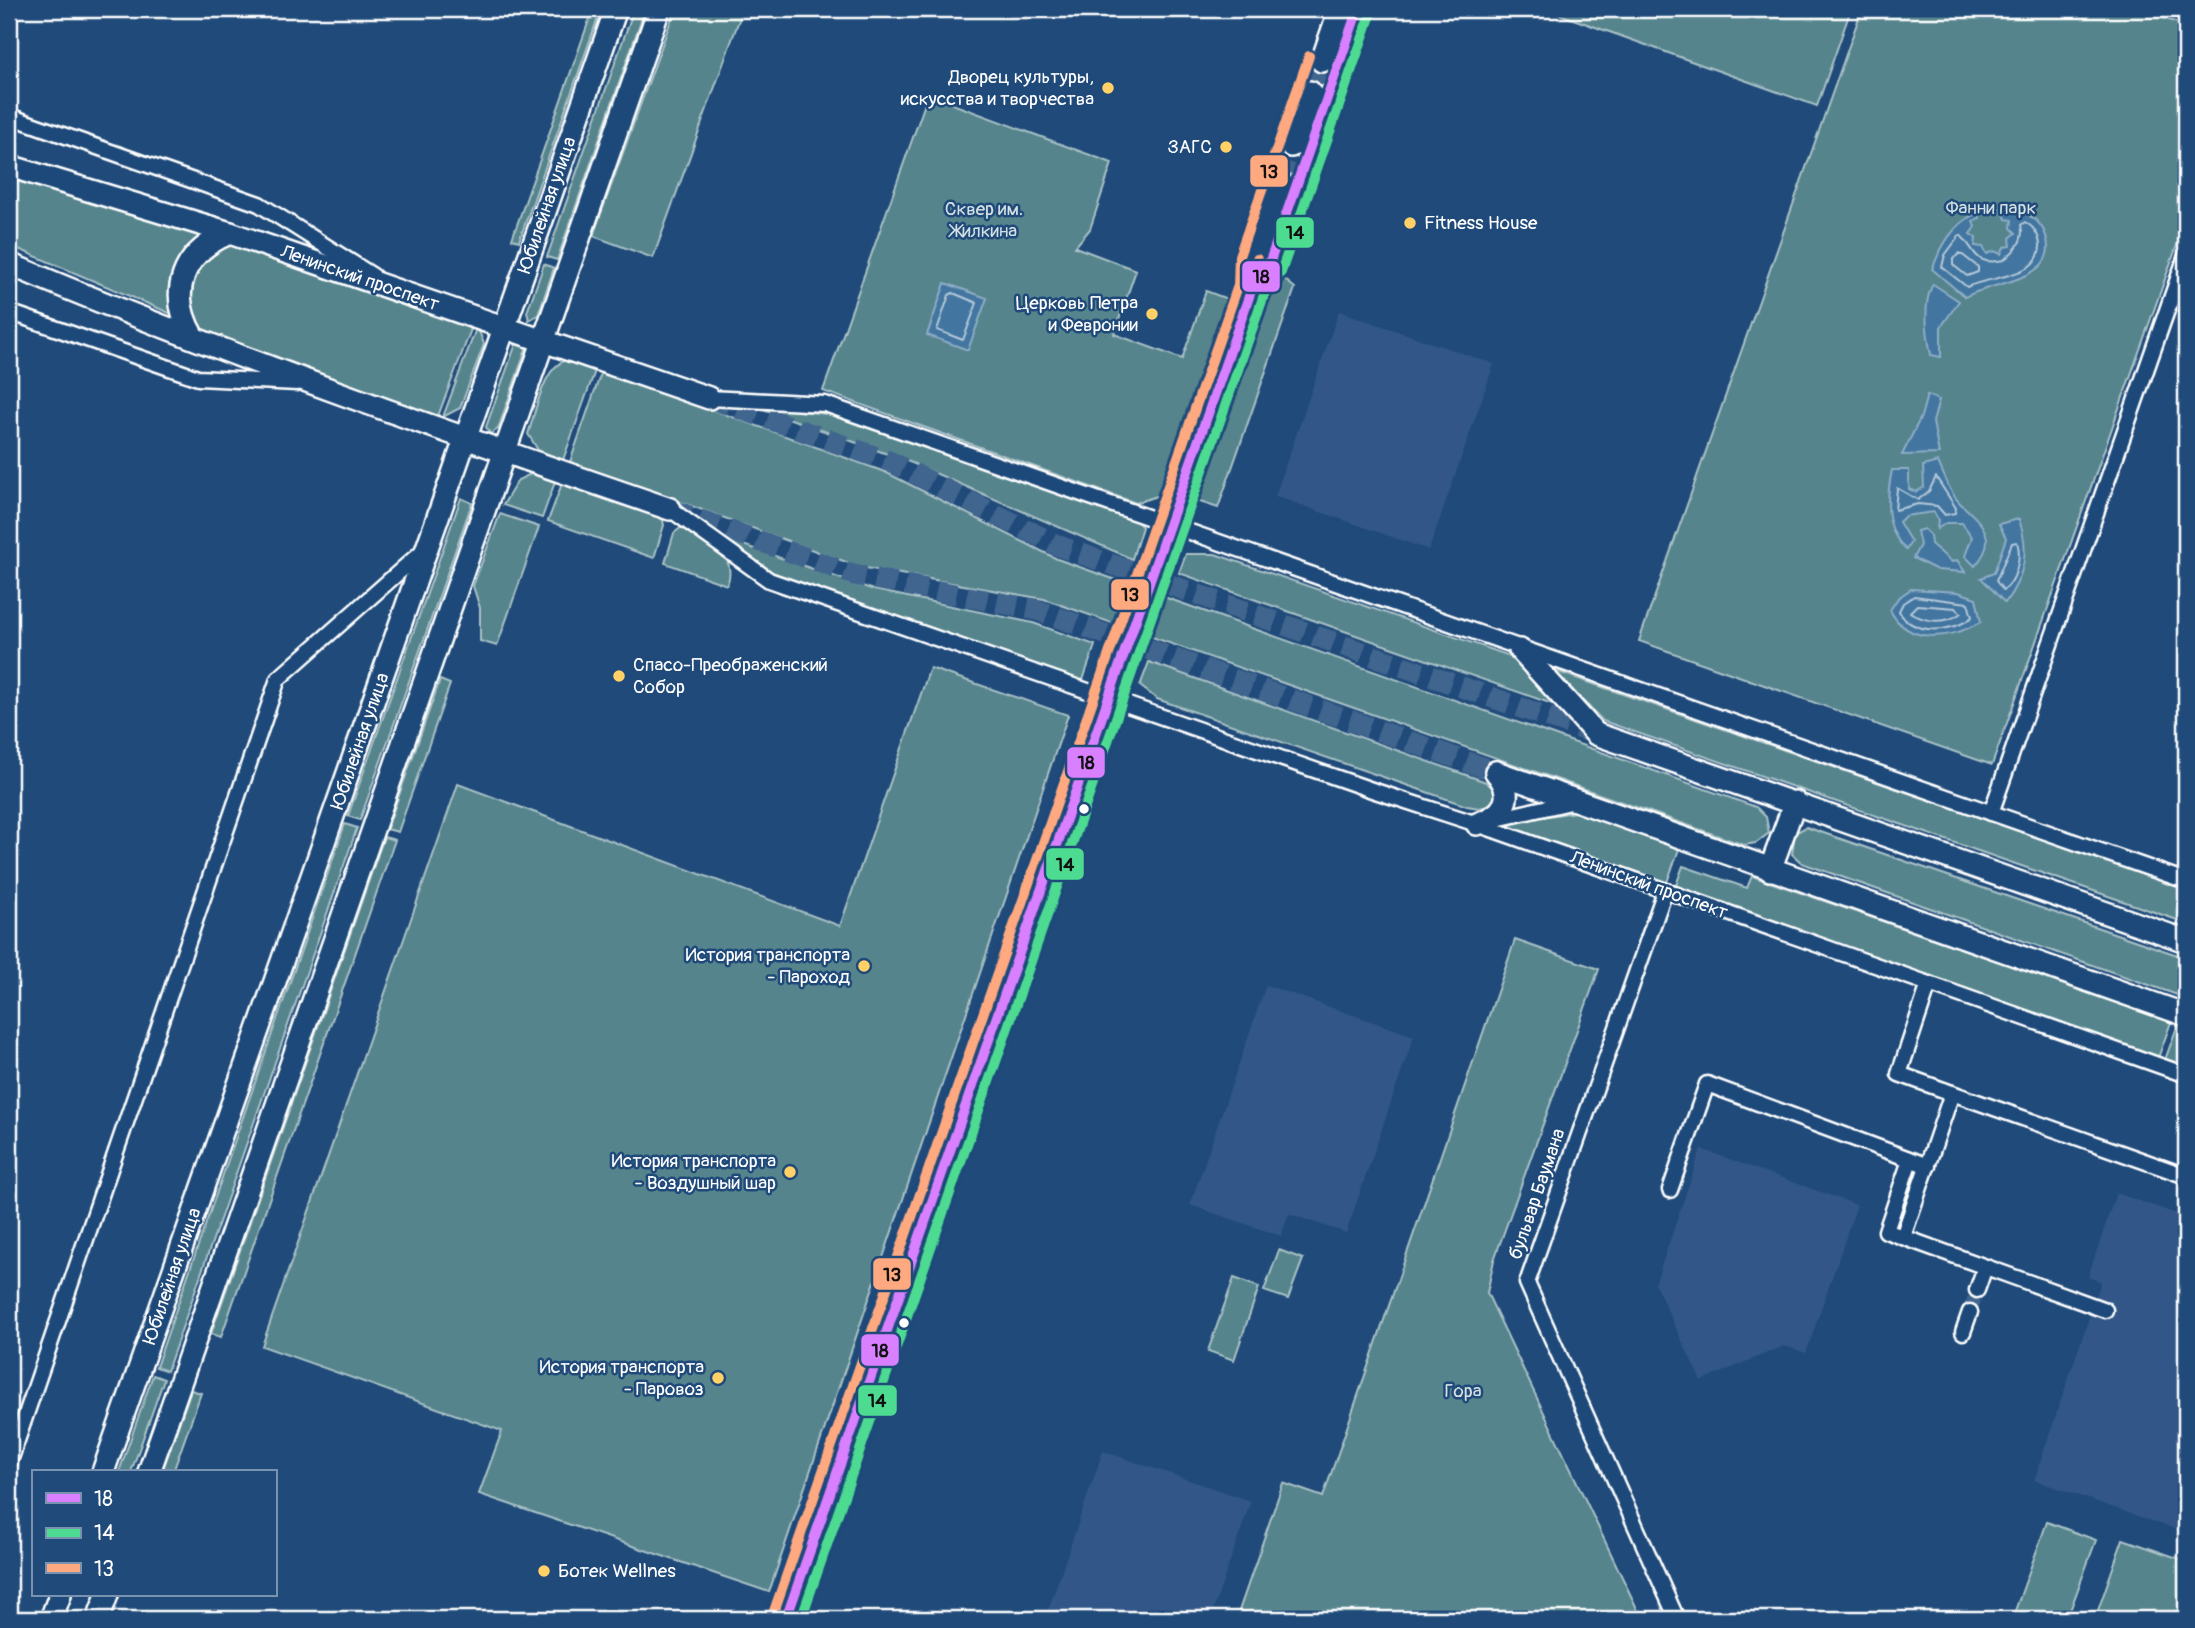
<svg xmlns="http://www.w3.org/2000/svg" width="2195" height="1628" font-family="Pangolin,sans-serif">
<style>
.built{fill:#305788}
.green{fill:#55848d;stroke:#aac2c6;stroke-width:2}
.water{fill:#4376a0;stroke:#8eadc6;stroke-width:2}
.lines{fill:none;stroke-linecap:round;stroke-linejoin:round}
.shore{stroke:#b4c8d9;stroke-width:2}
.minor-tunnel{stroke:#41658e;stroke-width:14;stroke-dasharray:14 7;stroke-linecap:butt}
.secondary-tunnel{stroke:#41658e;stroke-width:21;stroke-dasharray:21 10;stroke-linecap:butt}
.minor-casing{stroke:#fff;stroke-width:19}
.secondary-casing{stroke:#fff;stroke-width:26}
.minor{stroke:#1f4a7a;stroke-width:14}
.secondary{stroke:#1f4a7a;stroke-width:21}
.secondary-bridge-casing{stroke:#fff;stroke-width:26;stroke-linecap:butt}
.secondary-bridge{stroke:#1f4a7a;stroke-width:21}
.bus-1-casing{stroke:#1f4a7a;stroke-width:16}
.bus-2-casing{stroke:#1f4a7a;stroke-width:16}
.bus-3-casing{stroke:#1f4a7a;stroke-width:16}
.bus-1{stroke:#d880ff;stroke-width:10}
.bus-2{stroke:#4ddb92;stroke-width:10}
.bus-3{stroke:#ffa980;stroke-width:10}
.poi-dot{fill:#ffd166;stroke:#1f4a7a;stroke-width:2.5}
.bus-dot{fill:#fff;stroke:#1f4a7a;stroke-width:2.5}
.labels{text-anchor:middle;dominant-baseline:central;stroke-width:5;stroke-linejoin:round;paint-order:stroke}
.poi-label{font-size:19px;fill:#fff;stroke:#1f4a7a;text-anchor:end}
.street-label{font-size:19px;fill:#fff;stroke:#1f4a7a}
.park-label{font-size:19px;fill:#d4e0e2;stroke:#1f4a7a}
.line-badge{stroke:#1f4a7a;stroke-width:2.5}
.pale-badge-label{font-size:19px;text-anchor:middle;font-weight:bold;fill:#111}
</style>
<rect width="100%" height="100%" fill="#1f4a7a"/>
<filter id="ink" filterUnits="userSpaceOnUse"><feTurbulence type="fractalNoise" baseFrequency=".0143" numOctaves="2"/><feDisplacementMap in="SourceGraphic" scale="14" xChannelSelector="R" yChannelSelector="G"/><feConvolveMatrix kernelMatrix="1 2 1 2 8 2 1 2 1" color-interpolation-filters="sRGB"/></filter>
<g filter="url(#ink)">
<!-- built -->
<g class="built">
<polygon points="1339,311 1494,364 1429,550 1275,496"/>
<polygon points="1266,985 1414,1036 1346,1233 1289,1214 1281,1236 1190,1205"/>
<polygon points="1701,1149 1857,1205 1806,1353 1784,1346 1701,1381 1655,1284"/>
<polygon points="2116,1193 2186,1217 2186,1533 2034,1480 2101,1282 2088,1277"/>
<polygon points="1103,1451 1251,1501 1210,1619 1045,1619"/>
</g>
<!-- green -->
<g class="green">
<polygon points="593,9 601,9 519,241 512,239"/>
<polygon points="634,9 645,9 557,260 547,257"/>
<polygon points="675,9 743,9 653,258 593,236"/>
<polygon points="1545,9 1851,9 1817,106"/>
<polygon points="1862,9 2138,9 2186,26 2186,220 1992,765 1639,641"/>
<polygon points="928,95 1112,163 1090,229 1075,247 1136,270 1114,334 1182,359 1206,291 1233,301 1166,486 1160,495 1136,503 823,391"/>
<path d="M9,179L96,202L202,235C175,254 165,282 172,314L9,245Z"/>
<path d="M234,242L473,324L438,416L206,335C188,315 181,278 204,258C212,251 225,247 234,242Z"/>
<polygon points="544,264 554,268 538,315 529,320 527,312"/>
<polygon points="1284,279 1295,288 1218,508 1194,500 1265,290 1274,281"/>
<polygon points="477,326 484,344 460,408 443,417"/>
<polygon points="517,341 526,345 526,349 498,429 490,434 486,427"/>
<path d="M570,359L596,368L563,460L538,450L528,434C536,412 543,363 570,359Z"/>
<polygon points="602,370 885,472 1057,559 1756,807 1766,817 1769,833 1756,843 1744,845 1044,599 860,567 570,462"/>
<polygon points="755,406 836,415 1136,520 1142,527 1132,559 912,463"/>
<polygon points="535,472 556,479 542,518 503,505 518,480"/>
<polygon points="563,481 662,516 664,525 654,558 548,521"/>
<polygon points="461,498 472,503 360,820 348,816"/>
<polygon points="500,514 539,527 497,646 480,641 480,608 473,586"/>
<path d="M683,526C706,543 739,552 727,585L665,563L674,533Z"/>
<polygon points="714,535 874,590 1033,623 1095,645 1082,683 775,576"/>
<polygon points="1186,554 1215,554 1513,657 1561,707 1179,573"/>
<polygon points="1149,662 1486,782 1496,791 1494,805 1479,808 1467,806 1157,699 1140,686"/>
<polygon points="930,668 1068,715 769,1592 479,1494 502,1431 262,1346 458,784 840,926"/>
<polygon points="1553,670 2186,889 2186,923 1603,721"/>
<polygon points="440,680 450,684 398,832 387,829"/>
<polygon points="1575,812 1679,849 1666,885 1496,824"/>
<polygon points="345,824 357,828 167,1371 156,1367"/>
<polygon points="1806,827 2186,958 2186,998 1802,863 1792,854 1795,833"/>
<polygon points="384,837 395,840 221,1337 211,1334"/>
<polygon points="1683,866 1747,888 1752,876 2171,1022 2158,1058 1675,888"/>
<polygon points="1515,940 1599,969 1494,1260 1487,1293 1642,1619 1262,1619 1239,1611 1283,1483 1323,1497"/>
<polygon points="2178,1024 2186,1027 2186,1068 2165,1060"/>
<polygon points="1279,1250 1303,1259 1288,1299 1264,1291"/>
<polygon points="1234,1278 1259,1287 1234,1360 1208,1351"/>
<polygon points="153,1375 164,1379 131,1472 119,1472"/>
<polygon points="191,1390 201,1393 173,1472 162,1472"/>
<polygon points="2047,1522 2096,1540 2067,1619 2038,1619 2015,1611"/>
<polygon points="2123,1539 2186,1561 2186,1619 2095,1619"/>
</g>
<!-- water -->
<g class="water">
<path d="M2003,208C2018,210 2037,216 2044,231C2066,281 1992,281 1965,297L1932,269C1942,245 1953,224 1977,213L1980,218L1973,221L1975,227L1970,234L1976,238L1975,246L1983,247L1987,254L1994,251L2001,254L2004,247L2011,246L2010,238L2016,233L2011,228L2012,220L2006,219L2003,211L1997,214L1996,209Z"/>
<polygon points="945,283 987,298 968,350 927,335"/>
<path d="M1933,284L1959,301L1941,327V357L1931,355C1927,334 1922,303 1933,284Z"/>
<polygon points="1927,395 1939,400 1933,422 1939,454 1902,455 1921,417"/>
<path d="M1938,462C1944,474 1949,492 1959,502C1980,522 2001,537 1975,566L1965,556L1972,537L1962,523H1946L1937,529L1938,520L1934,512L1905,516L1899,522L1911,542L1906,550C1884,528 1886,499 1892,470H1909V489L1916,492L1924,487L1923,466Z"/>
<path d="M2019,519C2030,551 2025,575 2005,603L1981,578L1994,573L2006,538L1999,524Z"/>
<polygon points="1924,529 1930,535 1931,544 1952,562 1957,560 1965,572 1937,570 1913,558 1920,545 1917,531"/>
<path d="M1911,589L1958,592L1976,598L1981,622C1951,639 1908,646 1890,610L1898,598Z"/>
</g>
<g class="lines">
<!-- shore -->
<g class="shore">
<path d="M2025,222C2034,227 2039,234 2040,245C2041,278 1989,276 1967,287L1942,267L1945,255L1960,235C1976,248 1972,267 2004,260C2015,250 2025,241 2021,225Z"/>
<polygon points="1960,253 1978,267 1978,272 1967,276 1953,265 1953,259"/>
<polygon points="953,293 977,303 963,340 937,330 949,295"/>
<polygon points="1936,477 1956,508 1955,513 1945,515 1937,506 1918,504 1895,510 1897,488 1918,500 1929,491"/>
<path d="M2017,542C2022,556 2016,583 2003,590L1996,581L2012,543Z"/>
<path d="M1914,596L1968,603L1972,617C1954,633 1911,636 1899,611L1903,603Z"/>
<path d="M1917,605L1956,608L1961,613C1947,624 1925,623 1910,612Z"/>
</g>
<!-- minor-tunnel -->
<polyline class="minor-tunnel" points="1970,1312 1977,1290"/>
<!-- secondary-tunnel -->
<g class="secondary-tunnel">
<polyline points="1310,92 1322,61"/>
<polyline points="1327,97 1338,66"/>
<polyline points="1279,181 1291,146"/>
<polyline points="1295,187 1308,152"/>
<polyline points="709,398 891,462 1059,546 1596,734"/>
<polyline points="670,509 855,575 1037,610 1496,772"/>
</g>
<!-- minor casing -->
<g class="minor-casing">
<g id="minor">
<polyline points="9,116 259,204 373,276"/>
<polyline points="9,312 198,378 297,383"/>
<polyline points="709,398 825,404 2186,881"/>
<polyline points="670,509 769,580 1372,790 1477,824 2186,1075"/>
<polyline points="1991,813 2186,256"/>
<polyline points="1492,820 1575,801"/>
<polyline points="1665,891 1527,1283 1677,1619"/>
<polyline points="1952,1093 2186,1176"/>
<polyline points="1910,1160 1886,1231 2105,1310"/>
<polyline points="1670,1190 1707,1084 1928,1166"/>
<polyline points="1903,1237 1952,1093 1899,1074 1929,984"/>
<polyline points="1977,1290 1985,1267"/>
<polyline points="1963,1332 1970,1312"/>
<polyline points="9,1464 278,679 425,549"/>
</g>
</g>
<!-- secondary casing -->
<g class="secondary-casing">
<g id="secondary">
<polyline points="1322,61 1340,9"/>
<polyline points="1338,66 1358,9"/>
<polyline points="1291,146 1310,92"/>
<polyline points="1308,152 1327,97"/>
<polyline points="9,166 230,233 709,398"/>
<path d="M9,264C225,355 448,433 670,509"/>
<polyline points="1252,288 1252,261 1279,181"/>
<path d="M193,337C167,292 182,252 230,233"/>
<polyline points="1164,544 1252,288 1268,267 1295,187"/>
<polyline points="1520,650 1596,734 2186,941"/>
<polyline points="1496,772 2186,1015"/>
<path d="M1477,824C1505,814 1516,797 1496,772"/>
<polyline points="1770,870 1795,802"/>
<polyline points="103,1472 616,9"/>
<polyline points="149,1472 659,9"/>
<polyline points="51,1619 60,1595"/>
<polyline points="98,1619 107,1595"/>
<polyline points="786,1619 1115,685"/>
</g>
</g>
<!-- minor -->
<use href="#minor" class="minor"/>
<!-- secondary -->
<use href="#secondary" class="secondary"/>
<!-- secondary-bridge casing -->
<g class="secondary-bridge-casing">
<polyline id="secondary-bridge" points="1115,685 1164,544"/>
</g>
<!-- secondary-bridge -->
<use href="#secondary-bridge" class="secondary-bridge"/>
<!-- bus-1 casing -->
<g class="bus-1-casing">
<polyline id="bus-1" points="786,1619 1252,288 1268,267 1358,9"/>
</g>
<!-- bus-2 casing -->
<g class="bus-2-casing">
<polyline id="bus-2" points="801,1619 1264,295 1281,272 1371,14"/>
</g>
<!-- bus-3 casing -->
<g class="bus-3-casing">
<g id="bus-3">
<polyline points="1238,288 1239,256 1309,56"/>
<polyline points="773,1614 1239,283 1257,259"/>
</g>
</g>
<!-- bus-1 -->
<use href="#bus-1" class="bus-1"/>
<!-- bus-2 -->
<use href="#bus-2" class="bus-2"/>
<!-- bus-3 -->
<use href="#bus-3" class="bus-3"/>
</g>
</g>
<!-- markers -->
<g class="poi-dot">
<circle cx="1108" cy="88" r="7"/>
<circle cx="1226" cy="147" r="7"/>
<circle cx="1410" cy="223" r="7"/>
<circle cx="1152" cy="314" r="7"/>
<circle cx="619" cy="676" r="7"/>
<circle cx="864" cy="966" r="7"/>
<circle cx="790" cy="1172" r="7"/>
<circle cx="718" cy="1378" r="7"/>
<circle cx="544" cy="1571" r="7"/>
</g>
<g class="bus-dot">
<circle cx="1084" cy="809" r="6"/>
<circle cx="904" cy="1323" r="6"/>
</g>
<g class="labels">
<!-- poi labels -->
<g class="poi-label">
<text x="1094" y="77">Дворец культуры,<tspan x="1094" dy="22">искусства и творчества</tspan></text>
<text x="1212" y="147">ЗАГС</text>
<text x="1424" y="223" text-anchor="start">Fitness House</text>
<text x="1138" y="303">Церковь Петра<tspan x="1138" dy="22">и Февронии</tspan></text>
<text x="633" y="665" text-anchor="start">Спасо-Преображенский<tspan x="633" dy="22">Собор</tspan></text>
<text x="850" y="955">История транспорта<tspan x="850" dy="22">- Пароход</tspan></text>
<text x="776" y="1161">История транспорта<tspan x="776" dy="22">- Воздушный шар</tspan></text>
<text x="704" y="1367">История транспорта<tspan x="704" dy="22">- Паровоз</tspan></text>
<text x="558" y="1571" text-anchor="start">Ботек Wellnes</text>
</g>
<!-- street labels -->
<g class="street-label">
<text transform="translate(547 205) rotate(-71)">Юбилейная улица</text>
<text transform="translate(360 278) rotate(19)">Ленинский проспект</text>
<text transform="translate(360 741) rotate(-71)">Юбилейная улица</text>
<text transform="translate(1649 885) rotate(20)">Ленинский проспект</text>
<text transform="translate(1537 1194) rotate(-71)">бульвар Баумана</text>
<text transform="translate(172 1276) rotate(-71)">Юбилейная улица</text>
</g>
<!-- park labels -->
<g class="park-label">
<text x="1991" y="208">Фанни парк</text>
<text x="984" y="209">Сквер им.<tspan x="984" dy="22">Жилкина</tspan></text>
<text x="1463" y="1391">Гора</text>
</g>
</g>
<g class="line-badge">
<rect x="1249" y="154" width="40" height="34" rx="7" fill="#ffa980"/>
<rect x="1275" y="216" width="40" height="33" rx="7" fill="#4ddb92"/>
<rect x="1241" y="260" width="40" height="33" rx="7" fill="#d880ff"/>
<rect x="1110" y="578" width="40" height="33" rx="7" fill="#ffa980"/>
<rect x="1066" y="746" width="40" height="33" rx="7" fill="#d880ff"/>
<rect x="1045" y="847" width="40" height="34" rx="7" fill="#4ddb92"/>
<rect x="872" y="1257" width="40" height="34" rx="7" fill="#ffa980"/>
<rect x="860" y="1333" width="40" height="34" rx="7" fill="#d880ff"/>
<rect x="857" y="1384" width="41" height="33" rx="7" fill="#4ddb92"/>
</g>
<g class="pale-badge-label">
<text x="1269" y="178">13</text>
<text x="1295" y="239">14</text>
<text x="1261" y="283">18</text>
<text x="1130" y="601">13</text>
<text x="1086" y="769">18</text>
<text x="1065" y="871">14</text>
<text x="892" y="1281">13</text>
<text x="880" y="1357">18</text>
<text x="877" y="1407">14</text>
</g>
<!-- margin -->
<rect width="2195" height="1628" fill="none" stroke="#1f4a7a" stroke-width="35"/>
<rect x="18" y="18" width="2160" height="1593" fill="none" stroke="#fff" stroke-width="2.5" filter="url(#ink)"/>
<!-- legend -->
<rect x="32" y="1470" width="245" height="126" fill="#1f4a7a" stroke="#7992af" stroke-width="2"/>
<rect x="46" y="1493" width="35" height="10" fill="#d880ff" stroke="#7992af" stroke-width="2"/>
<text x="94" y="1506" font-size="21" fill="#ffffff">18</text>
<rect x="46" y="1528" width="35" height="10" fill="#4ddb92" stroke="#7992af" stroke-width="2"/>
<text x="94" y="1540" font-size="21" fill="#ffffff">14</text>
<rect x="46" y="1563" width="35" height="10" fill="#ffa980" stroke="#7992af" stroke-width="2"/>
<text x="94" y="1576" font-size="21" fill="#ffffff">13</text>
</svg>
